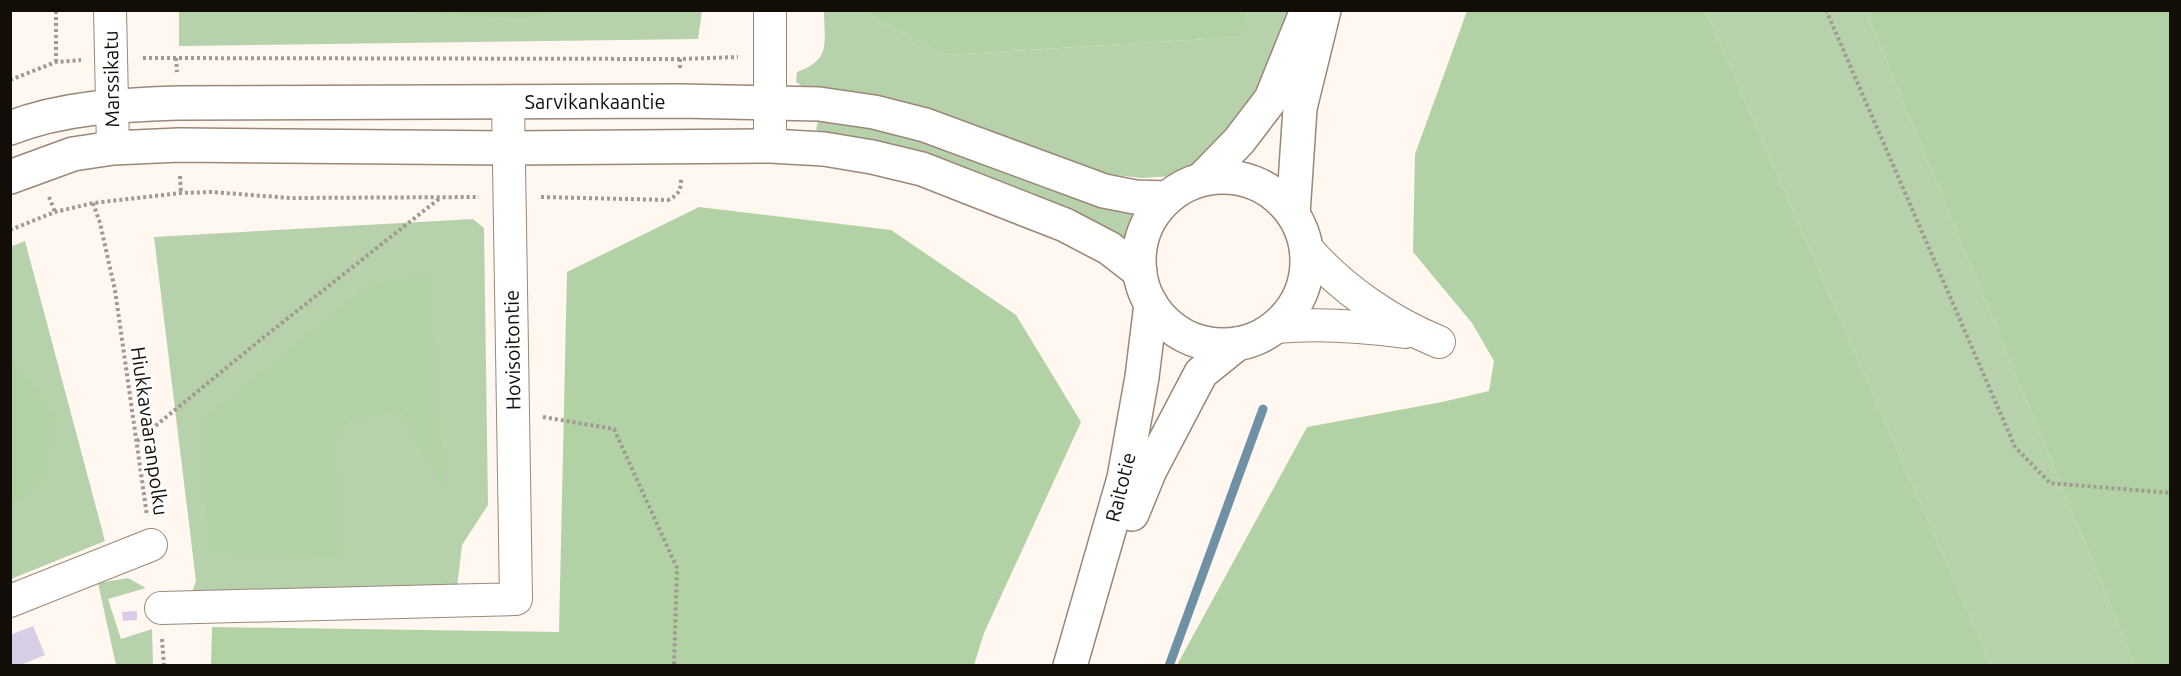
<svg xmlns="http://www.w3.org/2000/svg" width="2181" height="676" font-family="Ubuntu,sans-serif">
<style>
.green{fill:#b7d1ac}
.forest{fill:#b2d2a6}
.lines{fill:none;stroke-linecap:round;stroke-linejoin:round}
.stream{stroke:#6f91a5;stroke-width:9}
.building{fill:#d7cee6}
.street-casing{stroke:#9a8877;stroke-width:34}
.secondary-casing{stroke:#9a8877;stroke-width:36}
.primary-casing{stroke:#9a8877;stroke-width:36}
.path{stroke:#a19993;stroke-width:4;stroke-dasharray:3 3;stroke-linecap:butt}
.street{stroke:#fff;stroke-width:32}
.secondary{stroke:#fff;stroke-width:33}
.primary{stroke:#fff;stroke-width:33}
.labels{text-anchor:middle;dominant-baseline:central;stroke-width:5;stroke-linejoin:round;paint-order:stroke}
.street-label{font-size:20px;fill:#130d07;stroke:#fff}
</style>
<rect width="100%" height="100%" fill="#fff7f0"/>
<!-- green -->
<g class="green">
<polygon points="380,10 520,20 564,10 702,11 698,39 179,46 179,11"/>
<path d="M824,11H861L946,55L1239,37L1248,11H1292L1259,98L1194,166L1174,176L1142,178L1106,174L1067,164L810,92L796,82L797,72C832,60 824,42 824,11Z"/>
<polygon points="1706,11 1866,11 2135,665 1991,665"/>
<polygon points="828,118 872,123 1140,211 1132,227 1127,245 823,136 816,129 818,122"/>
<polygon points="473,219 484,228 488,505 462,545 456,596 191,595 196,581 154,237"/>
<polygon points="25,241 105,541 11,579 10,247"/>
<polygon points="128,578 146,588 108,599 121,639 152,629 153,665 116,665 98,583"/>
</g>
<!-- forest -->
<g class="forest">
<polygon points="380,11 564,11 520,20"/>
<polygon points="861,11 1248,11 1240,37 946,55"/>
<polygon points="1467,11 1706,11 1991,665 1177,665 1307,427 1442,402 1489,391 1494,361 1472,323 1413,252 1415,154"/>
<polygon points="1866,11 2170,11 2170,665 2135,665"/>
<polygon points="699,207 891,230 1016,315 1081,422 984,633 974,665 211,665 212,627 559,632 567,272"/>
<polygon points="428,276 445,493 402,412 349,420 335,448 345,559 208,552 205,419 371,283"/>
<polygon points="11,358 57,418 40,485 11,504"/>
</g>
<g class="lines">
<!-- stream -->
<polyline class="stream" points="1169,666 1263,409"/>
</g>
<!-- building -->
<g class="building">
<polygon points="137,611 137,620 123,621 122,612"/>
<polygon points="33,626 45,655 18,666 10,666 10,635"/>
</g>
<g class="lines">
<!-- street casing -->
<g class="street-casing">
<g id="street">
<polyline points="110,10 113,148"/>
<polyline points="770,146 770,10"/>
<path d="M1307,249C1342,289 1390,322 1439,342"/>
<path d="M1275,327C1319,323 1362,326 1405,332"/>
<polyline points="10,601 151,545"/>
<polyline points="161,608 516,599 508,102"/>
</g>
</g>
<!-- secondary casing -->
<g class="secondary-casing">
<g id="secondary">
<path d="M10,128C64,107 121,105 178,103L680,101L819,104L874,112L925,125L1104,191L1135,197L1167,198"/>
<polyline points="10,177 73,154 113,148 179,145 509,148 770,146 824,149 872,157 922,169 1065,225 1109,248 1140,272"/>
</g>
</g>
<!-- primary casing -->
<g class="primary-casing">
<g id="primary">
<circle cx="1223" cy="261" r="84"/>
<polyline points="1202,179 1239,141 1271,99 1305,15"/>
<polyline points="1293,214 1300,108 1324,10"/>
<polyline points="1132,514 1150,470 1201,373 1237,344"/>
<polyline points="1070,666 1124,478 1142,377 1151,304"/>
</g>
</g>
<!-- path -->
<g class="path">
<polyline points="1826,10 2015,447 2050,483 2170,493"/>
<polyline points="143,58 680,59 738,57"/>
<polyline points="176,58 177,72"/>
<polyline points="680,59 680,70"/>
<polyline points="56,62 56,10"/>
<polyline points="10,80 56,62 81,60"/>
<polyline points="180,176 181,193"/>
<polyline points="49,197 55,212"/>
<path d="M541,197L668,200C678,195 681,191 681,179"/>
<polyline points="93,203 100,223 115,290 147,516"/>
<polyline points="10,230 55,212 93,203 181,193 212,192 290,198 479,197"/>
<polyline points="543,417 614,429 677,568 674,666"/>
<polyline points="137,441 264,337 440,198"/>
<polyline points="162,639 164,666"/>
</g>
<!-- street -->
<use href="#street" class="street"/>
<!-- secondary -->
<use href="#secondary" class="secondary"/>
<!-- primary -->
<use href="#primary" class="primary"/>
</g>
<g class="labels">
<!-- street labels -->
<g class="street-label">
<text transform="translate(111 79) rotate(-91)">Marssikatu</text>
<text x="595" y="101">Sarvikankaantie</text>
<text transform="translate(512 350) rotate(-91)">Hovisoitontie</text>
<text transform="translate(150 431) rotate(82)">Hiukkavaaranpolku</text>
<text transform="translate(1120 487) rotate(-76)">Raitotie</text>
</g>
</g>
<!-- border -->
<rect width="2181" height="676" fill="none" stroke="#130d07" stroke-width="24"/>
</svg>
